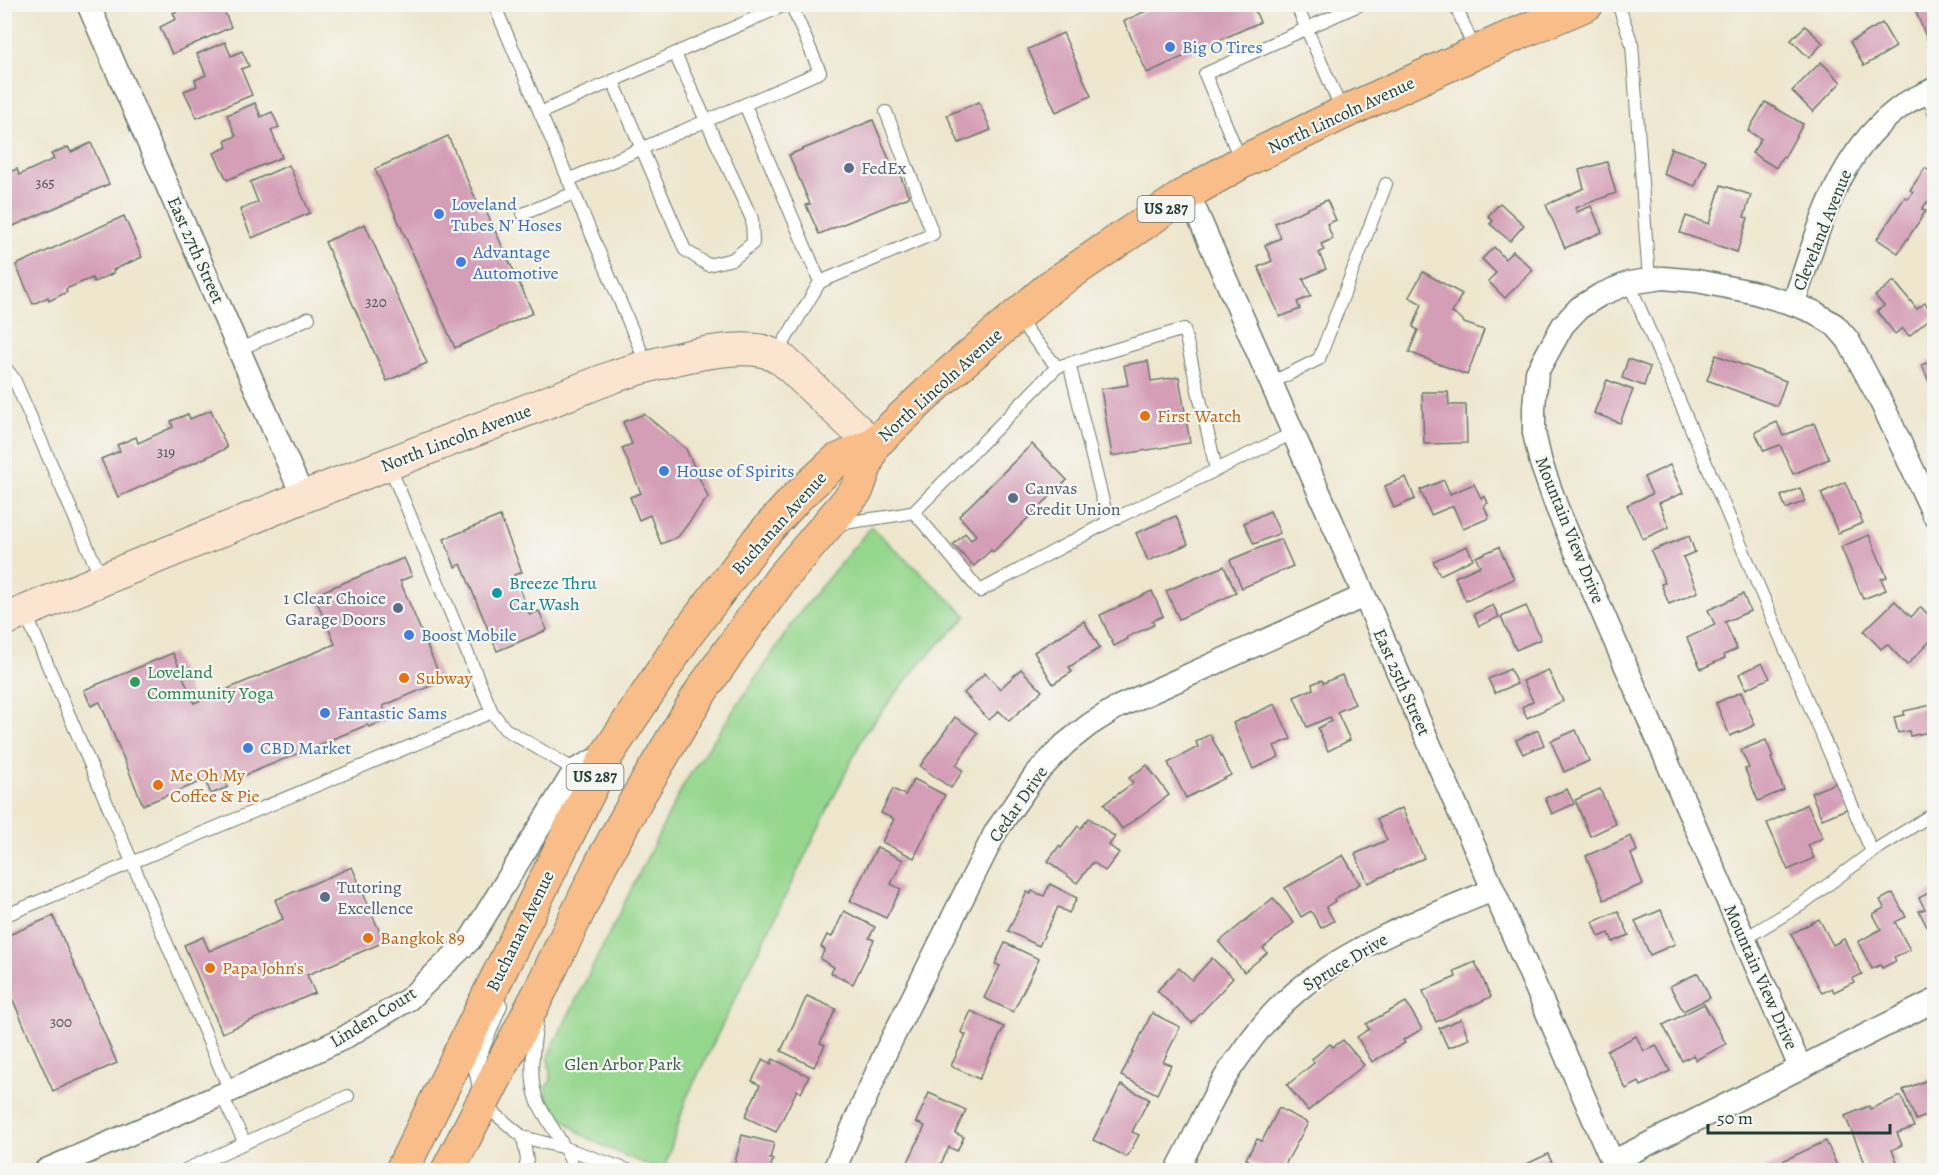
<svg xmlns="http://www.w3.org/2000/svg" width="1939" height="1175" font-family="Alegreya,serif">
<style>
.green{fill:#96d78e;stroke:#5a8a61;stroke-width:1.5}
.building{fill:#d49eb6}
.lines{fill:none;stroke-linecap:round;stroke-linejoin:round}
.lane-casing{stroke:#67786a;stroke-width:14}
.street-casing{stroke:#67786a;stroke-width:25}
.secondary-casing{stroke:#67786a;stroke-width:34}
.highway-casing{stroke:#67786a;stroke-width:35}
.lane{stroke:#fff;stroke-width:12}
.street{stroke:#fff;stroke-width:22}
.secondary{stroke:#fce5d0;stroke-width:32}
.highway{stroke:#f8bd89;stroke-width:33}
.shop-dot{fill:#3f7fe0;stroke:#f6f6f2;stroke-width:2}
.service-dot{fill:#5c6f8a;stroke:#f6f6f2;stroke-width:2}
.food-dot{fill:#e8710a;stroke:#f6f6f2;stroke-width:2}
.culture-dot{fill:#0f9aa8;stroke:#f6f6f2;stroke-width:2}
.leisure-dot{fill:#2e9e5b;stroke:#f6f6f2;stroke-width:2}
.labels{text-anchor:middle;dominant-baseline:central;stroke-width:4.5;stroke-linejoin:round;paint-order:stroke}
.number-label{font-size:15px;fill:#4c5554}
.shield{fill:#f6f6f2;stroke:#60746d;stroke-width:1.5}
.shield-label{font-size:16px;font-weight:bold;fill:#1f3d34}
.shop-label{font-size:18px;fill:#366cbe;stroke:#f6f6f2;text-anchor:start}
.street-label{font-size:18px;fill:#1f3d34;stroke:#f6f6f2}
.service-label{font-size:18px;fill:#4e5e75;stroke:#f6f6f2;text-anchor:start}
.food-label{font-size:18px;fill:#c56008;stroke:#f6f6f2;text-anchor:start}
.culture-label{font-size:18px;fill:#0d838f;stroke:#f6f6f2;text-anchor:start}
.leisure-label{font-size:18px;fill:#27864d;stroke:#f6f6f2;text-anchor:start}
.park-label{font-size:18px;fill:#375c46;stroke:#f6f6f2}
</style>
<rect width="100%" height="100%" fill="#f6f6f2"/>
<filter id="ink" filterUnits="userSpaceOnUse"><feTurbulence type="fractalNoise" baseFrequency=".0167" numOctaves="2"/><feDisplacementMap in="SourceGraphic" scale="12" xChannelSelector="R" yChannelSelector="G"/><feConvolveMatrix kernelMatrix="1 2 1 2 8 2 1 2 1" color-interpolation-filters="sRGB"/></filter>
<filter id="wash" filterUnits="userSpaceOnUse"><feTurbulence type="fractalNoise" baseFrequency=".008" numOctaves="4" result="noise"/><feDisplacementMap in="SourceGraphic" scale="24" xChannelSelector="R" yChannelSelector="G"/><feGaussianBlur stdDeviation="1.35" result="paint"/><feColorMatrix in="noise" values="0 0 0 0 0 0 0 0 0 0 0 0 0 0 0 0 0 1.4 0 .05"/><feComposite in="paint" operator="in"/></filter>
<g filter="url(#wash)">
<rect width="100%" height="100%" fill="#eee6cd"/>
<!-- green -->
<path class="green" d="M871,527L967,616L919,664L865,733L686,1099L664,1170H660C619,1152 559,1136 545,1088L551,1081L548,1056L685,782L803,608Z"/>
<g id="blocks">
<!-- building -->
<g class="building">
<polygon points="184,4 221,4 231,27 172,54 160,27 176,19 173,13 185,8"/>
<polygon points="1161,4 1252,4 1260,22 1147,73 1124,21"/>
<polygon points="1934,4 1934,39 1928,42 1916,12"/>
<polygon points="1882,23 1896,47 1864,66 1850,42"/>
<polygon points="1805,26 1823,43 1809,58 1791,40"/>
<polygon points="1063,33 1091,96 1056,112 1028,49"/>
<polygon points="225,42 231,56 242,51 249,66 241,69 252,95 197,118 184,91 197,86 195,80 206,75 197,54"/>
<polygon points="1821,62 1841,82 1813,112 1792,91"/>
<polygon points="979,102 991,130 959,143 947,115"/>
<polygon points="1765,102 1803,124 1784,158 1782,157 1776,168 1752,153 1761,139 1748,131"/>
<polygon points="255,103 261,117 272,112 279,127 271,130 282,157 227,180 214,153 227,147 225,141 236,136 227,115"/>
<polygon points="873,120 893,169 897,168 909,197 819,234 806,205 810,204 789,155"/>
<polygon points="448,136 481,211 485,209 533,313 455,348 375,169"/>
<polygon points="91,143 109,184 4,230 4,174 17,169 19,175 54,159 51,154 68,147 71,152"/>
<polygon points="1671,148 1706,160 1695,186 1663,174"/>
<polygon points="1607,162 1616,193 1575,208 1577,212 1591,206 1602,232 1565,248 1546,205 1584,188 1579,170"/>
<polygon points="289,165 310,213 252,238 240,210 258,202 250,182"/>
<polygon points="1925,168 1934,174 1934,199 1931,204 1927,202 1922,209 1926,211 1898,253 1877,239 1905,197 1908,199 1913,192 1910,190"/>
<polygon points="1721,185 1751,195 1744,217 1748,218 1737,252 1680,233 1686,216 1709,224"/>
<polygon points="1327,200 1336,220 1327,224 1333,239 1321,244 1324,250 1319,253 1326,269 1303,279 1311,296 1297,302 1300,309 1280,317 1258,267 1272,261 1265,245 1281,238 1275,223"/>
<polygon points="1500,203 1524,225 1510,241 1490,224 1493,221 1488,216"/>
<polygon points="124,216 142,257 113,270 114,273 94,282 92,278 66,289 67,292 49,301 48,297 33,304 16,265"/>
<polygon points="365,224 427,363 387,381 325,242"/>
<polygon points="1494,247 1505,259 1513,251 1533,270 1505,298 1488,281 1496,273 1482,259"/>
<polygon points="1423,272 1462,294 1452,313 1462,319 1464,323 1484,330 1467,375 1409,352 1418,330 1413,327 1422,304 1409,297"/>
<polygon points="1894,281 1917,309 1925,303 1934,315 1909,336 1902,328 1895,334 1877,311 1884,306 1875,296"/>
<polygon points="1716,355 1786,381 1777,406 1707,380"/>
<polygon points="1628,359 1650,367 1644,386 1622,378"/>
<polygon points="1934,360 1934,394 1922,365"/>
<polygon points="1148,361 1151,381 1179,377 1190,443 1112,456 1101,389 1128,385 1124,365"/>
<polygon points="1607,380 1633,390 1620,423 1594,413"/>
<polygon points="1422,392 1448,392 1449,405 1466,405 1467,443 1424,444"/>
<polygon points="211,410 227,448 118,497 101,459 120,451 117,445 136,437 138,443 173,427 171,421 188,414 190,419"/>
<polygon points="644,414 686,449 708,497 678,537 661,544 650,515 639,520 630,497 641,493 622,448 632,444 623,422"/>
<polygon points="1777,422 1783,436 1814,423 1829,459 1793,474 1780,445 1764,451 1755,432"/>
<polygon points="1032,444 1067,480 993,552 991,550 974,566 953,545 965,533 971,540 976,535 959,516"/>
<polygon points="1670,465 1683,493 1659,503 1669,527 1643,539 1627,505 1652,494 1644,477"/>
<polygon points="1406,477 1415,499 1394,508 1385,486"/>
<polygon points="1444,480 1450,494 1474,484 1481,498 1485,496 1488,503 1484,505 1489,518 1463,529 1453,506 1431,515 1420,490"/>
<polygon points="1845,482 1863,523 1838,533 1821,493"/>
<polygon points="1800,488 1805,501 1786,509 1781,496"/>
<polygon points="1270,511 1280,533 1254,544 1244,523"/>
<polygon points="500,516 522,572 514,575 530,615 539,611 547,630 497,651 461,564 455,567 444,539"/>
<polygon points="1176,516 1188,544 1148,561 1136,533"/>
<polygon points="1869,535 1887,577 1881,579 1886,590 1863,599 1841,547"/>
<polygon points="1689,536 1695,552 1683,557 1698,592 1669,604 1661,584 1665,583 1651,551"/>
<polygon points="1281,539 1293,566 1242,588 1230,560"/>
<polygon points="1467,546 1473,559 1440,575 1433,561"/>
<polygon points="1499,547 1514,579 1466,601 1455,577 1480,566 1476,557"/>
<polygon points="404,558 412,576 400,581 442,681 383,706 388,719 369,727 367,725 226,783 228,787 211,794 205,780 143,805 100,702 91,706 84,690 173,653 194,703 335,644 314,595"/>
<polygon points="1224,566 1236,593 1179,619 1166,591"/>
<polygon points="1152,591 1163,616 1152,621 1154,625 1127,637 1128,639 1114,646 1100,615"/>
<polygon points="1743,594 1750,611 1725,622 1737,649 1724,655 1725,658 1701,669 1687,638 1715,625 1708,610"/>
<polygon points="1895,601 1911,617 1921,607 1934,621 1934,637 1907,665 1887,644 1881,649 1864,631"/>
<polygon points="1493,605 1499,617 1479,626 1474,614"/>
<polygon points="1526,606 1541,639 1516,650 1501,617"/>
<polygon points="1084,621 1100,648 1069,667 1072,672 1053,684 1034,652"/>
<polygon points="1762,663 1770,678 1746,689 1739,674"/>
<polygon points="1021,669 1042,691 1009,721 999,711 989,720 964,693 985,673 1000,689"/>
<polygon points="1510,669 1517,684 1495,693 1488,679"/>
<polygon points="1548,670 1563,701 1527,718 1522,707 1533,701 1523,681"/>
<polygon points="1342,675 1355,704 1337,712 1350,740 1328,751 1318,728 1332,721 1330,717 1307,727 1294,697 1313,689 1312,684 1322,680 1323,683"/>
<polygon points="1741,692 1755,725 1730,736 1716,703"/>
<polygon points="1275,704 1291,739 1274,746 1279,757 1253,769 1233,723"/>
<polygon points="1932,705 1934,731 1910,736 1909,731 1898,733 1894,717 1904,715 1904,711"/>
<polygon points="955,717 978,733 956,765 963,771 951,788 920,766"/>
<polygon points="1538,730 1544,745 1523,754 1516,740"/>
<polygon points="1576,730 1589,761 1564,772 1551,741"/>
<polygon points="1210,734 1231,775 1186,798 1168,763 1198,747 1196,742"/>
<polygon points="1766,740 1773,757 1771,758 1784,790 1758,801 1745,769 1749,768 1741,750"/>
<polygon points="1147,765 1169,795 1122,829 1104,804 1133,783 1129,778"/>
<polygon points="914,779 945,795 914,858 882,842 894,819 881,813 893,789 905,795"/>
<polygon points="1838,782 1849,808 1822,819 1811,793"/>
<polygon points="1567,789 1574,804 1552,814 1545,798"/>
<polygon points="1600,789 1616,824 1590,836 1575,800"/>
<polygon points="1807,804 1823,838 1808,845 1814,858 1788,870 1767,823"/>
<polygon points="1402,808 1424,858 1368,883 1355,854 1387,840 1377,819"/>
<polygon points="1089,818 1115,837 1109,845 1119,853 1105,871 1093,862 1077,883 1048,861 1059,846 1061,848 1078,826 1081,828"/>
<polygon points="1631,836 1637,851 1631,854 1643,884 1604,900 1586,856"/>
<polygon points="877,847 903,860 891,884 901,889 886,918 850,901"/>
<polygon points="1343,855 1360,884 1334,899 1335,901 1326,907 1334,921 1321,928 1311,911 1301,917 1285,888"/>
<polygon points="352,867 384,942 307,975 315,993 222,1033 184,945 203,937 209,951 283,919 275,900"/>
<polygon points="1050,884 1077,898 1069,913 1058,907 1039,946 1008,931 1027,892 1031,894 1032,891 1044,896"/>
<polygon points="1934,890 1934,941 1919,911 1925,909 1919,898"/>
<polygon points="1893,893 1906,917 1895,922 1910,950 1894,957 1896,961 1882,968 1880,965 1872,969 1858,942 1881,929 1873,914 1884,908 1880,900"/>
<polygon points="1273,898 1294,923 1263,948 1267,953 1244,972 1219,942"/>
<polygon points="1661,910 1675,944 1650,955 1635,921"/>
<polygon points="844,911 875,927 869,938 874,940 853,984 831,973 834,967 820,959 825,949 821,947 827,935 832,937"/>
<polygon points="1618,911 1629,935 1613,942 1609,933 1599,937 1593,922"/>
<polygon points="53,916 117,1063 53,1091 4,980 4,937"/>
<polygon points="1819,919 1833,945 1844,939 1862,974 1852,979 1854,982 1834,992 1832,988 1822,993 1791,934"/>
<polygon points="1005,943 1039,959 1013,1012 984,998 1000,966 995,964"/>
<polygon points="1212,958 1233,978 1192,1023 1157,991 1179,968 1192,980"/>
<polygon points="1475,962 1491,997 1436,1022 1423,991 1456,977 1454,971"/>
<polygon points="1698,973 1710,998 1683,1011 1670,986"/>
<polygon points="807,996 836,1009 820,1043 825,1045 814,1067 781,1051"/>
<polygon points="1406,1002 1422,1029 1403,1040 1405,1043 1372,1062 1357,1037 1369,1029 1366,1024"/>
<polygon points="1704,1004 1726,1044 1696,1060 1693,1055 1682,1061 1663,1025"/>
<polygon points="971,1011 1004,1027 979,1079 951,1066 966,1035 961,1032"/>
<polygon points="1152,1013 1180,1027 1163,1062 1171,1065 1157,1094 1121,1076"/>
<polygon points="1461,1019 1469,1039 1448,1048 1439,1028"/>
<polygon points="1636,1036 1644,1051 1656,1045 1670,1071 1641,1086 1639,1082 1626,1089 1607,1051"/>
<polygon points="1343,1040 1364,1065 1308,1111 1287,1085 1314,1063 1312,1059 1330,1044 1333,1047"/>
<polygon points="763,1059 771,1064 773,1059 809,1076 801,1093 797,1090 776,1132 745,1117 760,1085 752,1081"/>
<polygon points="1934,1068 1934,1113 1916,1120 1903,1090 1932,1078 1929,1071"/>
<polygon points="1121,1085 1149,1099 1132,1132 1139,1135 1127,1157 1093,1140"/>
<polygon points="929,1093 966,1110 955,1133 964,1137 957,1151 949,1147 938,1170 928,1170 908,1162 925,1126 916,1122"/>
<polygon points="1901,1096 1914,1127 1897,1133 1902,1145 1892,1150 1898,1164 1881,1170 1868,1170 1845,1116 1869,1106 1870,1109"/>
<polygon points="1279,1108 1308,1123 1282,1170 1267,1170 1246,1159 1257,1139 1262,1141"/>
<polygon points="742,1135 774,1143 770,1159 773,1159 770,1170 733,1170"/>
<polygon points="1826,1141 1838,1168 1833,1170 1763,1170"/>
<polygon points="1548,1154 1555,1170 1514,1170"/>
</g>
</g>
</g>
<g filter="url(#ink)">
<use href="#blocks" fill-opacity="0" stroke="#67786a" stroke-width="1.5"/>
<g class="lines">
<!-- lane casing -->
<g class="lane-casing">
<g id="lane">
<polyline points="494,4 647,365"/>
<polyline points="1296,4 1342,111"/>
<polyline points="1455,4 1475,51"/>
<polyline points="1618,4 1632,44 1649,280"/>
<polyline points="613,81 685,250 708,265 733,259 753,243 752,219 675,54"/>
<polyline points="1927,93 1934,112"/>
<polyline points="745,105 820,282"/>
<polyline points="540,113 787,4"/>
<polyline points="1241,161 1205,74 1361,4"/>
<polyline points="568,180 820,72 791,4"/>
<polyline points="523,214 574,193"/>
<polyline points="1629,283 1872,852"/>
<polyline points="1016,317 1057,367"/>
<polyline points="240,349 309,318"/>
<polyline points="776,355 820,282 933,234 886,112"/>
<polyline points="4,366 14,379 102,580"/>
<polyline points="1271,383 1319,359 1386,184"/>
<polyline points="389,465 492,712 505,729 575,770"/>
<polyline points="914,512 980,591 1108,522 1069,363"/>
<polyline points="1108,522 1293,433"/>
<path d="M836,525C862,519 888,518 914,512L1057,367L1184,329L1216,469"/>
<polyline points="25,612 230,1091"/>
<polyline points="4,916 492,712"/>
<polyline points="1744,939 1802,904 1872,852 1934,813"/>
<polyline points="501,1005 475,1069 482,1103 523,1137 527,1160 525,1170"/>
<path d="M537,1020C534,1047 528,1074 537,1100C543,1117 575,1157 572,1170"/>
<polyline points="221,1094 245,1143"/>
<polyline points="523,1137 565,1148 628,1170"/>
<polyline points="185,1170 348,1096"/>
</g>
</g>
<!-- street casing -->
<g class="street-casing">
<g id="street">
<polyline points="88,4 303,497"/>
<polyline points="1188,193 1616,1170"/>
<path d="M1793,304C1820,229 1836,151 1906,103C1914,98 1925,94 1934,89"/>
<polyline points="1800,1067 1557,508 1541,463 1534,433 1534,408 1537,372 1563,325 1579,308 1600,295 1629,283 1663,278 1697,281 1752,292 1793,304 1814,312 1835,325 1848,340 1883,406 1934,515"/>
<polyline points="1612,1162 1934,1001"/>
<polyline points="46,1170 230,1091 342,1039 409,999 470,940 575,770 608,753"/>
<polyline points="834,1170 887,1049 996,831 1036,774 1065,744 1089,725 1116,708 1364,596"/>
<path d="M1177,1170C1197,1133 1213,1092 1238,1058C1255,1033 1275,1009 1298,990C1352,945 1429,916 1493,890"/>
</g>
</g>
<!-- secondary casing -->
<g class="secondary-casing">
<path id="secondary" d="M4,620L303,497L615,376C653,364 724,343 763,351C771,353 777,357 784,361L873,445"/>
</g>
<!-- highway casing -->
<g class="highway-casing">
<g id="highway">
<polyline points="402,1170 608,753 687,634 759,539 797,497 836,461 873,445 944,378 1050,287 1188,193 1242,162 1343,113 1503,40 1587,4"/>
<polyline points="448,1170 541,989 602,862 639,795 702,690 745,629 781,579 857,490 873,445"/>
</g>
</g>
<!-- lane -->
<use href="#lane" class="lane"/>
<!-- street -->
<use href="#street" class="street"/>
<!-- secondary -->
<use href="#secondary" class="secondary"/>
<!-- highway -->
<use href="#highway" class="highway"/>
</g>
</g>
<!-- markers -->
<g class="shop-dot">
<circle cx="1170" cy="47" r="6"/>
<circle cx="439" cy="214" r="6"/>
<circle cx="461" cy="262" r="6"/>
<circle cx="664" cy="471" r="6"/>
<circle cx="409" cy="635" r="6"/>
<circle cx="325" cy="713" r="6"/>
<circle cx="248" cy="748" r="6"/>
</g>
<g class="service-dot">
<circle cx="849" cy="168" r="6"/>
<circle cx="1013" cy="498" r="6"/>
<circle cx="398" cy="608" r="6"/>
<circle cx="325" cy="897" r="6"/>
</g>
<g class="food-dot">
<circle cx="1145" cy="416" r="6"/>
<circle cx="404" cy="678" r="6"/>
<circle cx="158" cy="785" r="6"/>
<circle cx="368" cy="938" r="6"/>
<circle cx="210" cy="968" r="6"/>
</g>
<circle class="culture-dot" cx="497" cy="593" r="6"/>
<circle class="leisure-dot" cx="135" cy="682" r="6"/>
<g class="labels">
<!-- number labels -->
<g class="number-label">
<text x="45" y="183">365</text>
<text x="376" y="302">320</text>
<text x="166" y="452">319</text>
<text x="61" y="1022">300</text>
</g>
<!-- shield labels -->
<g class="shield">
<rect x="1137.5" y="196" width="57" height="26" rx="4.5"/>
<rect x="566.5" y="764" width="57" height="26" rx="4.5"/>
</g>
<g class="shield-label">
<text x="1166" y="209">US 287</text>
<text x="595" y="777">US 287</text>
</g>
<!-- shop labels -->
<g class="shop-label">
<text x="1182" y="47">Big O Tires</text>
<text x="451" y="204">Loveland<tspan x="451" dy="21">Tubes N' Hoses</tspan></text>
<text x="473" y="252">Advantage<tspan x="473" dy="21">Automotive</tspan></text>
<text x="676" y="471">House of Spirits</text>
<text x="421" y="635">Boost Mobile</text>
<text x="337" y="713">Fantastic Sams</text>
<text x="260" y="748">CBD Market</text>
</g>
<!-- street labels -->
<g class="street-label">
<text transform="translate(1341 115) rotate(-25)">North Lincoln Avenue</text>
<text transform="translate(1822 230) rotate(-68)">Cleveland Avenue</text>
<text transform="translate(196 250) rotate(66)">East 27th Street</text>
<text transform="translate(940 385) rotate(-42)">North Lincoln Avenue</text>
<text transform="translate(456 438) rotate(-21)">North Lincoln Avenue</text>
<text transform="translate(779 523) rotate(-48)">Buchanan Avenue</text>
<text transform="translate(1570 530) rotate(68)">Mountain View Drive</text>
<text transform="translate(1402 682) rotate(66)">East 25th Street</text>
<text transform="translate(1018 804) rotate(-55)">Cedar Drive</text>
<text transform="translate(520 931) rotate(-64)">Buchanan Avenue</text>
<text transform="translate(1345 962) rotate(-31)">Spruce Drive</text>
<text transform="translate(1761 977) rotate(66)">Mountain View Drive</text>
<text transform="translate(373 1017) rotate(-32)">Linden Court</text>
</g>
<!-- service labels -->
<g class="service-label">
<text x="861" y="168">FedEx</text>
<text x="1025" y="488">Canvas<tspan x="1025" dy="21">Credit Union</tspan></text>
<text x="386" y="598" text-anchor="end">1 Clear Choice<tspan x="386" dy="21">Garage Doors</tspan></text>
<text x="337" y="887">Tutoring<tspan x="337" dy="21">Excellence</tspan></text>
</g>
<!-- food labels -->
<g class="food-label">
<text x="1157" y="416">First Watch</text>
<text x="416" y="678">Subway</text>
<text x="170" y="775">Me Oh My<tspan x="170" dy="21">Coffee &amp; Pie</tspan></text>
<text x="380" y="938">Bangkok 89</text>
<text x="222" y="968">Papa John's</text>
</g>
<!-- culture labels -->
<g class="culture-label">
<text x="509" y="583">Breeze Thru<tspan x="509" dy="21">Car Wash</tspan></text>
</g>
<!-- leisure labels -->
<g class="leisure-label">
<text x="147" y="672">Loveland<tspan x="147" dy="21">Community Yoga</tspan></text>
</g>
<!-- park labels -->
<g class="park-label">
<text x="623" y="1064">Glen Arbor Park</text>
</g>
</g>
<!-- margin -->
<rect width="1939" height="1175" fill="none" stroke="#f6f6f2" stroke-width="24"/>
<!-- scale -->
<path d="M1708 1124v9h182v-9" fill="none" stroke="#1f3d34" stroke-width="3"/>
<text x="1717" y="1124" font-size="18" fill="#1f3d34" stroke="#f6f6f2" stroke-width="4.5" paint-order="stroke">50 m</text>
</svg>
